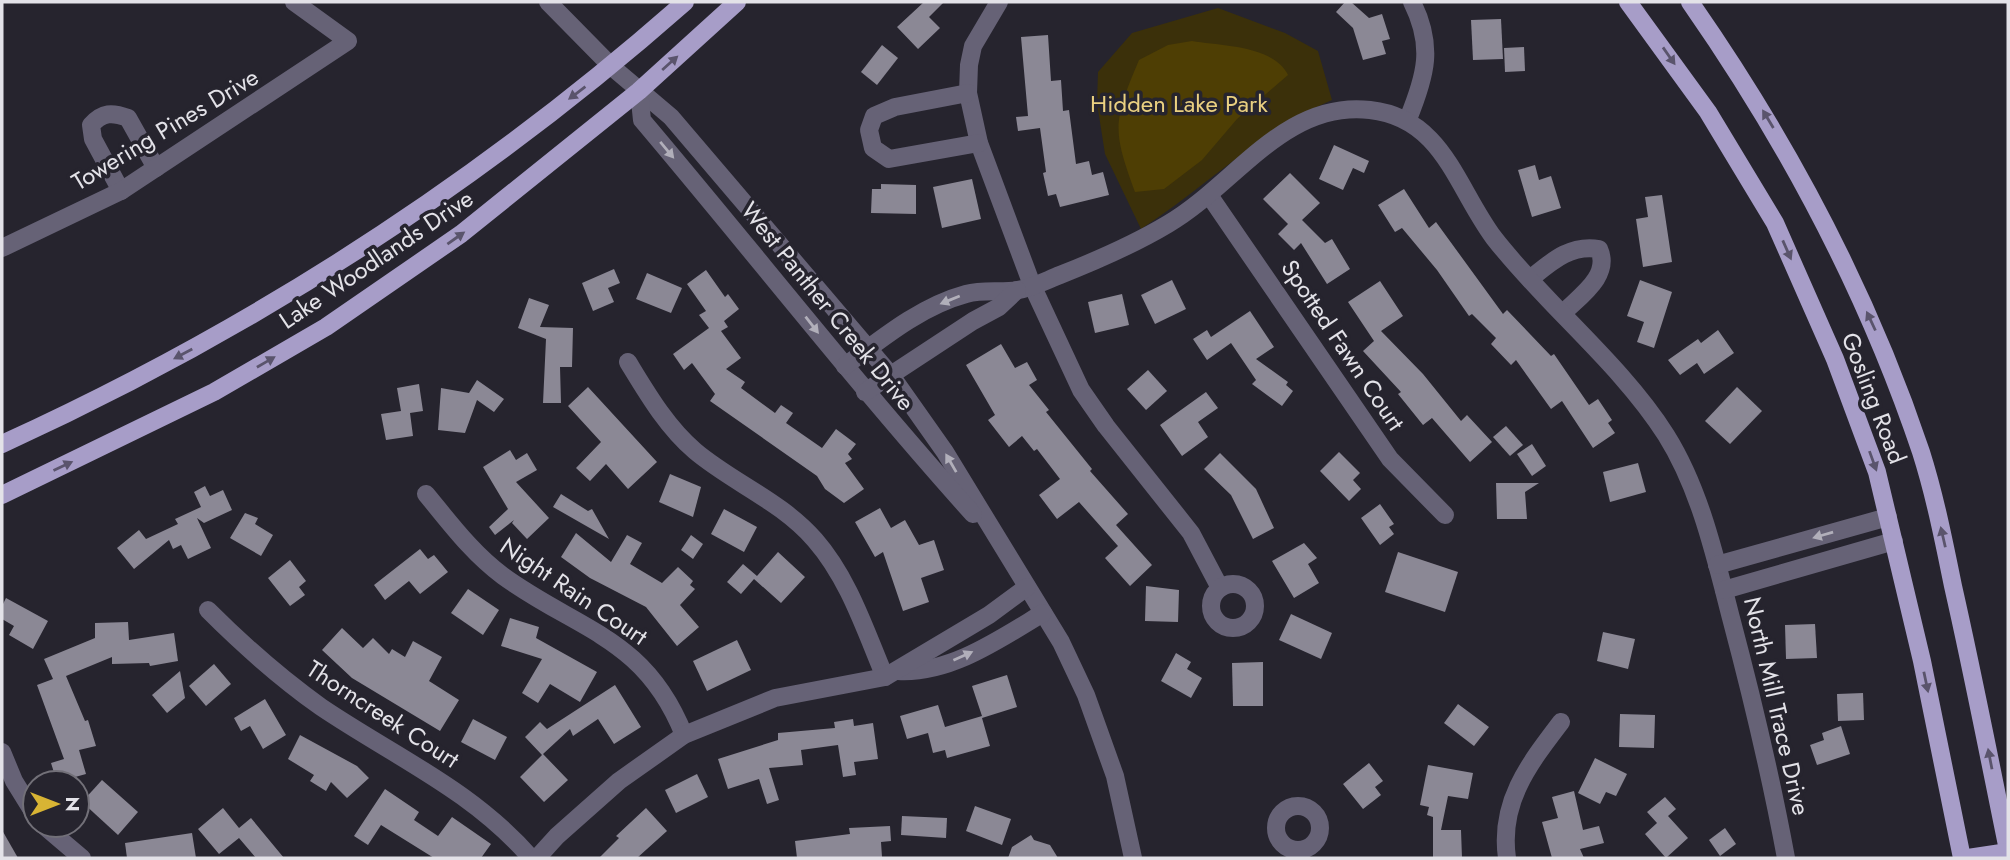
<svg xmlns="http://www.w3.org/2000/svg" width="2010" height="860" font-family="Jost,sans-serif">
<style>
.green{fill:#3b300a}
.water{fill:#4e3e04}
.building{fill:#8b8895}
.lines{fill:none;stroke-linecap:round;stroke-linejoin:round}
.minor{stroke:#666276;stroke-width:18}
.major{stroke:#a79dc8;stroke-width:18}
.oneway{fill:#5a546c}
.oneway2{fill:#b1afba}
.labels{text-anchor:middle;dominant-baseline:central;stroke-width:7;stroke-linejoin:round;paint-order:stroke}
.park-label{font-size:24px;fill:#ead081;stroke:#26242e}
.street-label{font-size:24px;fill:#e3e2e8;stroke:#26242e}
</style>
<rect width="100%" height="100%" fill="#26242e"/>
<!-- green -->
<path class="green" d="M1218,8L1285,33L1318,51L1332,100C1260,131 1206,187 1141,229L1105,154L1097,103L1098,72L1132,33Z"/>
<!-- water -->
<path class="water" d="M1192,41C1221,46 1273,45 1288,75L1237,119L1202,160L1164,189L1135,192C1112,129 1113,122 1139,60L1168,45Z"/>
<!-- building -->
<g class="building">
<polygon points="924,2 944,2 929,17 940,28 918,49 897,27"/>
<polygon points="1345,2 1351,2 1369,18 1382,14 1390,39 1382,41 1386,54 1363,60 1353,28 1336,12"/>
<polygon points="1501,19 1503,59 1473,60 1471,20"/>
<polygon points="1048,35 1051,81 1061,80 1063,111 1069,110 1076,164 1089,161 1092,175 1103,172 1109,195 1060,207 1056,194 1048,196 1043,173 1046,172 1040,128 1018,131 1016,117 1028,116 1021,37"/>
<polygon points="882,45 898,58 877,85 861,72"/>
<polygon points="1524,47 1525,71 1505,72 1504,48"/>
<polygon points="1334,145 1369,161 1364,173 1353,168 1343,190 1319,179"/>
<polygon points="1535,165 1539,180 1551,176 1561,208 1532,217 1518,170"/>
<polygon points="1290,173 1320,203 1302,220 1325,243 1332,239 1350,269 1327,284 1301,243 1294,250 1278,234 1288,224 1263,199"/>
<polygon points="972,179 981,219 942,228 933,187"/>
<polygon points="881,184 916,185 916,214 871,213 872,189 881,189"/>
<polygon points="1404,189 1429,228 1436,222 1503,314 1507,310 1551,356 1554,354 1589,405 1598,399 1612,420 1608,423 1615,433 1593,448 1562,401 1551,409 1516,360 1511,365 1491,344 1496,338 1472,314 1469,316 1437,270 1402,228 1395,232 1378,205"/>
<polygon points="1662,195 1672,262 1643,267 1636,219 1648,217 1645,197"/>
<polygon points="614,269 620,283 608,288 614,302 593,311 582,283"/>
<polygon points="706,270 725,297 728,294 739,309 724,321 728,327 721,331 741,358 726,369 745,382 741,388 775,413 781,405 793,413 786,423 822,448 836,429 856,444 848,454 852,459 845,463 864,489 844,503 825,489 817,476 710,401 715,394 692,363 684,370 673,354 709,328 699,315 706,311 687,284"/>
<polygon points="647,273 682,288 671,313 636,299"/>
<polygon points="1172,280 1186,309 1155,324 1141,295"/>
<polygon points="1640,280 1672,292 1654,348 1637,342 1644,322 1627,316"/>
<polygon points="1380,281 1403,316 1381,331 1423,374 1461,421 1467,415 1492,442 1470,462 1432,418 1423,425 1398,394 1401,392 1363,351 1374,341 1348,302"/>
<polygon points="1122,294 1129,325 1095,333 1088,302"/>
<polygon points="529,298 549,305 540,327 573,328 572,367 560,367 561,403 543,403 546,339 518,328"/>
<polygon points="1250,311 1274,347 1256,359 1288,382 1286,385 1293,391 1282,406 1252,384 1256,380 1231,343 1207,360 1193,339 1207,330 1211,337"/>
<polygon points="1718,330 1734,353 1704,374 1697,363 1680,375 1668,360 1698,339 1701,343"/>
<polygon points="1001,344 1015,368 1027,362 1037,380 1029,385 1049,410 1046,412 1092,469 1090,471 1128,514 1116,525 1152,565 1130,586 1105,558 1118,546 1079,502 1057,519 1039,495 1060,479 1037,449 1034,451 1022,436 1009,447 988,420 995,415 966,365"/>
<polygon points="1148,370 1167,391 1146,410 1127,389"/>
<polygon points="477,380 504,399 494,412 477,400 465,433 438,430 441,388 469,393"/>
<polygon points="419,384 423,411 410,413 413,436 386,440 381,414 401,411 397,388"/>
<polygon points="588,387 657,462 628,489 606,464 590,481 576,468 601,442 568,406"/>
<polygon points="1737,387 1762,411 1730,444 1705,421"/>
<polygon points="1206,392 1218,408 1198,422 1208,437 1182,456 1160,425"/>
<polygon points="1506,426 1523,445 1510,456 1493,437"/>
<polygon points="1532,444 1546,466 1532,476 1517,454"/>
<polygon points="510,450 516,460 527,453 537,470 516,482 549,518 527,539 512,523 514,520 495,535 489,527 508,509 483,467"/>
<polygon points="1339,452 1360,473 1353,480 1361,489 1349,501 1320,471"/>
<polygon points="1220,453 1256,489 1274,528 1253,539 1231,495 1204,469"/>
<polygon points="1638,463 1646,492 1610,502 1603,472"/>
<polygon points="670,474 701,487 693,517 659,502"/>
<polygon points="1496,483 1539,483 1525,492 1527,519 1497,519"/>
<polygon points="205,486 210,496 223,490 232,510 204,523 197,518 211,548 188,559 181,545 173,549 169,540 134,569 117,548 139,530 146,539 178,524 175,519 201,507 194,492"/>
<polygon points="561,494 588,511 592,509 609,539 553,507"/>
<polygon points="1380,504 1394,524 1389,527 1394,534 1380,545 1361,518"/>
<polygon points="880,508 891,528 905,520 919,545 934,540 944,570 921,578 929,602 903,611 883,552 875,557 855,522"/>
<polygon points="724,509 757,527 744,552 711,534"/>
<polygon points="245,513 258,518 255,524 273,535 261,556 230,538"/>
<polygon points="576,533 611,562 627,535 642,543 630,564 662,583 678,567 693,581 690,585 695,589 680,605 699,627 677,646 646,607 590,578 561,557"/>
<polygon points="691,535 703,544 693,559 681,550"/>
<polygon points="1304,543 1317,558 1308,564 1319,583 1294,598 1272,561"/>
<polygon points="420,549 428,559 434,555 448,572 420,594 409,581 385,600 374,585"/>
<polygon points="778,552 805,577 781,603 754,579 741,594 727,582 743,564 757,576"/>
<polygon points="1398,552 1458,572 1445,612 1385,592"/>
<polygon points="290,560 306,581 299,587 305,595 290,606 268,578"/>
<polygon points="1146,586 1179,590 1178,622 1145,621"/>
<polygon points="468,589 499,610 483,635 451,613"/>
<polygon points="6,598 48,621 33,649 9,635 14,626 2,619 2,606"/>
<polygon points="1291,614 1332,633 1321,659 1279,640"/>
<polygon points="510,618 539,627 536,638 597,672 580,702 550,684 538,703 522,693 542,659 501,646"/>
<polygon points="128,622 129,640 174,633 178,661 150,666 149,663 112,664 112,657 66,676 85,721 88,720 96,746 79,750 86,774 57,782 51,763 64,759 37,685 53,679 44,659 95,638 95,623"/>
<polygon points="1815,624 1817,658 1786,659 1785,625"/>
<polygon points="342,628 363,648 373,638 389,654 392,649 405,657 413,641 442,657 429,681 459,700 440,731 352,678 322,650"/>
<polygon points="1603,632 1635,639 1628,669 1597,661"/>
<polygon points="737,640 751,670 707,691 693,661"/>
<polygon points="1176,653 1191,662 1187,669 1202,678 1191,698 1161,681"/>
<polygon points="1263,662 1263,706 1233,706 1232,663"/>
<polygon points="214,664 231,684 206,706 189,686"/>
<polygon points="180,671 185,698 167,713 152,695"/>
<polygon points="1007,675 1017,707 982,718 990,746 947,758 945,750 933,753 928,733 907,739 900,716 938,705 945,727 982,716 972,686"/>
<polygon points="615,685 641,727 614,744 598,719 573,736 570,729 543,754 568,780 544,802 520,777 542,755 525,737 540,722 547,729"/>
<polygon points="1863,693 1864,720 1838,721 1837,694"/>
<polygon points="265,699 286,735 263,749 250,726 241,731 234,718"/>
<polygon points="1458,704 1489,727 1474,746 1444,723"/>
<polygon points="1620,714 1655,715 1654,748 1619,747"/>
<polygon points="473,719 507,737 495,760 461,742"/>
<polygon points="853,719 854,726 873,723 878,759 854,762 856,775 843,777 838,745 801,750 803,765 769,768 779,800 767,804 759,779 728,789 718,759 778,740 778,733 835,728 834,722"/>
<polygon points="1841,726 1850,754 1817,765 1810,745 1824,740 1822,733"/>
<polygon points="300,735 357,766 369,778 347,798 331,782 326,791 310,781 314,775 288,759"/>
<polygon points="1595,758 1627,774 1616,796 1606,792 1600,804 1578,793"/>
<polygon points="1369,763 1383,781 1375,787 1381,795 1363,809 1343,784"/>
<polygon points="1428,765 1473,773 1468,799 1448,796 1441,830 1461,830 1462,858 1433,858 1433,817 1427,815 1429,807 1420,805"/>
<polygon points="697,774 708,797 676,813 665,790"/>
<polygon points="102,780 138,812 118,835 82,802"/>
<polygon points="385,789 419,812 414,820 438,836 452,817 491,844 481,858 434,858 381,825 368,845 354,836"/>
<polygon points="1574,791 1583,830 1599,826 1604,843 1580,849 1584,858 1552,858 1542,822 1558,818 1552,797"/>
<polygon points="1665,797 1676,809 1668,816 1688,838 1666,858 1645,834 1657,823 1647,812"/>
<polygon points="975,806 1011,819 1002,845 966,831"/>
<polygon points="223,808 239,828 251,818 284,858 256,858 239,838 219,854 198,829"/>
<polygon points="646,808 667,831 637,858 599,858 619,838 616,836"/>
<polygon points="902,816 947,818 946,838 901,835"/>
<polygon points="890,826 891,841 881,842 882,857 797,858 795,841 850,834 849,828"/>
<polygon points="1725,828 1736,844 1720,856 1709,840"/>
<polygon points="2,830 18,858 2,858"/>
<polygon points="192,833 196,858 127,858 125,843"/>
<polygon points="1031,835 1034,840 1050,845 1058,858 1008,858 1012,847"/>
</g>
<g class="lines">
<!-- minor -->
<g class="minor">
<polyline points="548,2 612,67 671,117 890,374 945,452 1061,642 1086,695 1115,776 1133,858"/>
<polyline points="999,2 973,46 969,65 968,93 979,143 1032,285 1081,390 1106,426 1191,533 1220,588"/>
<path d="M639,91L642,120C753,251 858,386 973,514"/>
<polyline points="968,93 895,107 874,116 869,130 873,148 889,159 979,143"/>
<path d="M1408,119C1426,75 1434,46 1412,2"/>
<path d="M121,191L93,139L91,125C103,112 112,112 128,118L156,168"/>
<polyline points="1209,195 1390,459 1445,515"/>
<polyline points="2,248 121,191 348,41 294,2"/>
<path d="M1530,279C1551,262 1570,244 1599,249C1611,276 1580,296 1563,313"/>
<path d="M628,362C647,393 666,426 695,451C733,483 781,501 815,540C849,579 865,630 885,677"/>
<path d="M845,366C881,339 921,306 966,294C984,289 1001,293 1018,290C1032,288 1047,280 1060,275C1098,260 1133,245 1168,224C1235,185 1284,100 1370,110C1443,118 1456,187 1494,238C1546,305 1621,364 1666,435C1700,489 1715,556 1731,618C1752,697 1771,777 1786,858"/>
<polyline points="865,392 973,321 999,307 1017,290"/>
<path d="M426,494C450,523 472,553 503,576C579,631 645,637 684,735"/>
<polyline points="1717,565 1888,517"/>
<circle cx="1233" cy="606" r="22"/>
<polyline points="1724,590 1894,541"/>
<path d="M208,610C244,646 280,678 321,707C395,757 472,790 531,858"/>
<path d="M898,671C950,674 1000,639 1043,613"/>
<polyline points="2,752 14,781 35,815"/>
<circle cx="1298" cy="828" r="22"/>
<polyline points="43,825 82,858"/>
<polyline points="537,858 557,836 619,781 684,735 775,698 885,677 989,615 1027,587"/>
<path d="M1507,858C1499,802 1529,764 1561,722"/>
</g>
<!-- major -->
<g class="major">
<polyline points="1628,2 1708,112 1775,223 1835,359 1877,472 1922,661 1962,858"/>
<path d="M1690,2C1787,141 1867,291 1921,452C1935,496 1944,542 1953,586C1973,674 1990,762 2008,850"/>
<path d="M2,444C250,331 481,182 685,2"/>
<polyline points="2,495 214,392 326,327 461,234 639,91 737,2"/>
<polyline points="1968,858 2008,852"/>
</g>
</g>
<!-- one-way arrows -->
<defs><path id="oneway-solid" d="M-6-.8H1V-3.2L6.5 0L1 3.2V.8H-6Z" transform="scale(1.75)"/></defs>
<g class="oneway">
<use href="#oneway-solid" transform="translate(1669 56) rotate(55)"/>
<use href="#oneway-solid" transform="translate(670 63) rotate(-42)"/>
<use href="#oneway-solid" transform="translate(577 93) rotate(143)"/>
<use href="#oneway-solid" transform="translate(1768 119) rotate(-121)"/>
<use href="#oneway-solid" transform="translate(456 238) rotate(-35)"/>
<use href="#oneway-solid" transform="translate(1787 250) rotate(66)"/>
<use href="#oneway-solid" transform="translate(1871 321) rotate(-115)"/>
<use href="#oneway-solid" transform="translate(183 354) rotate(152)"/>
<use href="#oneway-solid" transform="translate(266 362) rotate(-30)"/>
<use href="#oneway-solid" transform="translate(1873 461) rotate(70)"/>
<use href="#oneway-solid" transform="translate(63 466) rotate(-25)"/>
<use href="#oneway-solid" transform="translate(1943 537) rotate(-103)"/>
<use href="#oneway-solid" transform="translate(1926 682) rotate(78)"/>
<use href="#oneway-solid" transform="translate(1990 759) rotate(-101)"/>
</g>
<g class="oneway2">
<use href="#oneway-solid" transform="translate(667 150) rotate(50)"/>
<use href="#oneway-solid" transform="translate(950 300) rotate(158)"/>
<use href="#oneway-solid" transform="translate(812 325) rotate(52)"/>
<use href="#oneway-solid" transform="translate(951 463) rotate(-120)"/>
<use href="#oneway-solid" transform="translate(1823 535) rotate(164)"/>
<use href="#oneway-solid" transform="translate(963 656) rotate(-24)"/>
</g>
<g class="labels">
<!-- park labels -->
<g class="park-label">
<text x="1179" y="103">Hidden Lake Park</text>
</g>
<!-- street labels -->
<g class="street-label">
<text transform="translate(165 129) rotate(-31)">Towering Pines Drive</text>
<text transform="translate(376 259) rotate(-34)">Lake Woodlands Drive</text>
<text transform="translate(828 306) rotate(51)">West Panther Creek Drive</text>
<text transform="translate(1343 345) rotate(56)">Spotted Fawn Court</text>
<text transform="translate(1874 398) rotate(69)">Gosling Road</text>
<text transform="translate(574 591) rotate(34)">Night Rain Court</text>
<text transform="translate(1777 706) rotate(77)">North Mill Trace Drive</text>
<text transform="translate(383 714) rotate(33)">Thorncreek Court</text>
</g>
</g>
<!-- border -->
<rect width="2010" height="860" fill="none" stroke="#e3e2e8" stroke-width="7"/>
<!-- north arrow -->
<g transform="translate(56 804) rotate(90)"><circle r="33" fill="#26242e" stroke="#727078" stroke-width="2"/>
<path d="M0-5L12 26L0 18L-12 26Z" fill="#d8b434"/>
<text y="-10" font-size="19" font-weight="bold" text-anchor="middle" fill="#e3e2e8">N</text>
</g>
</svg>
